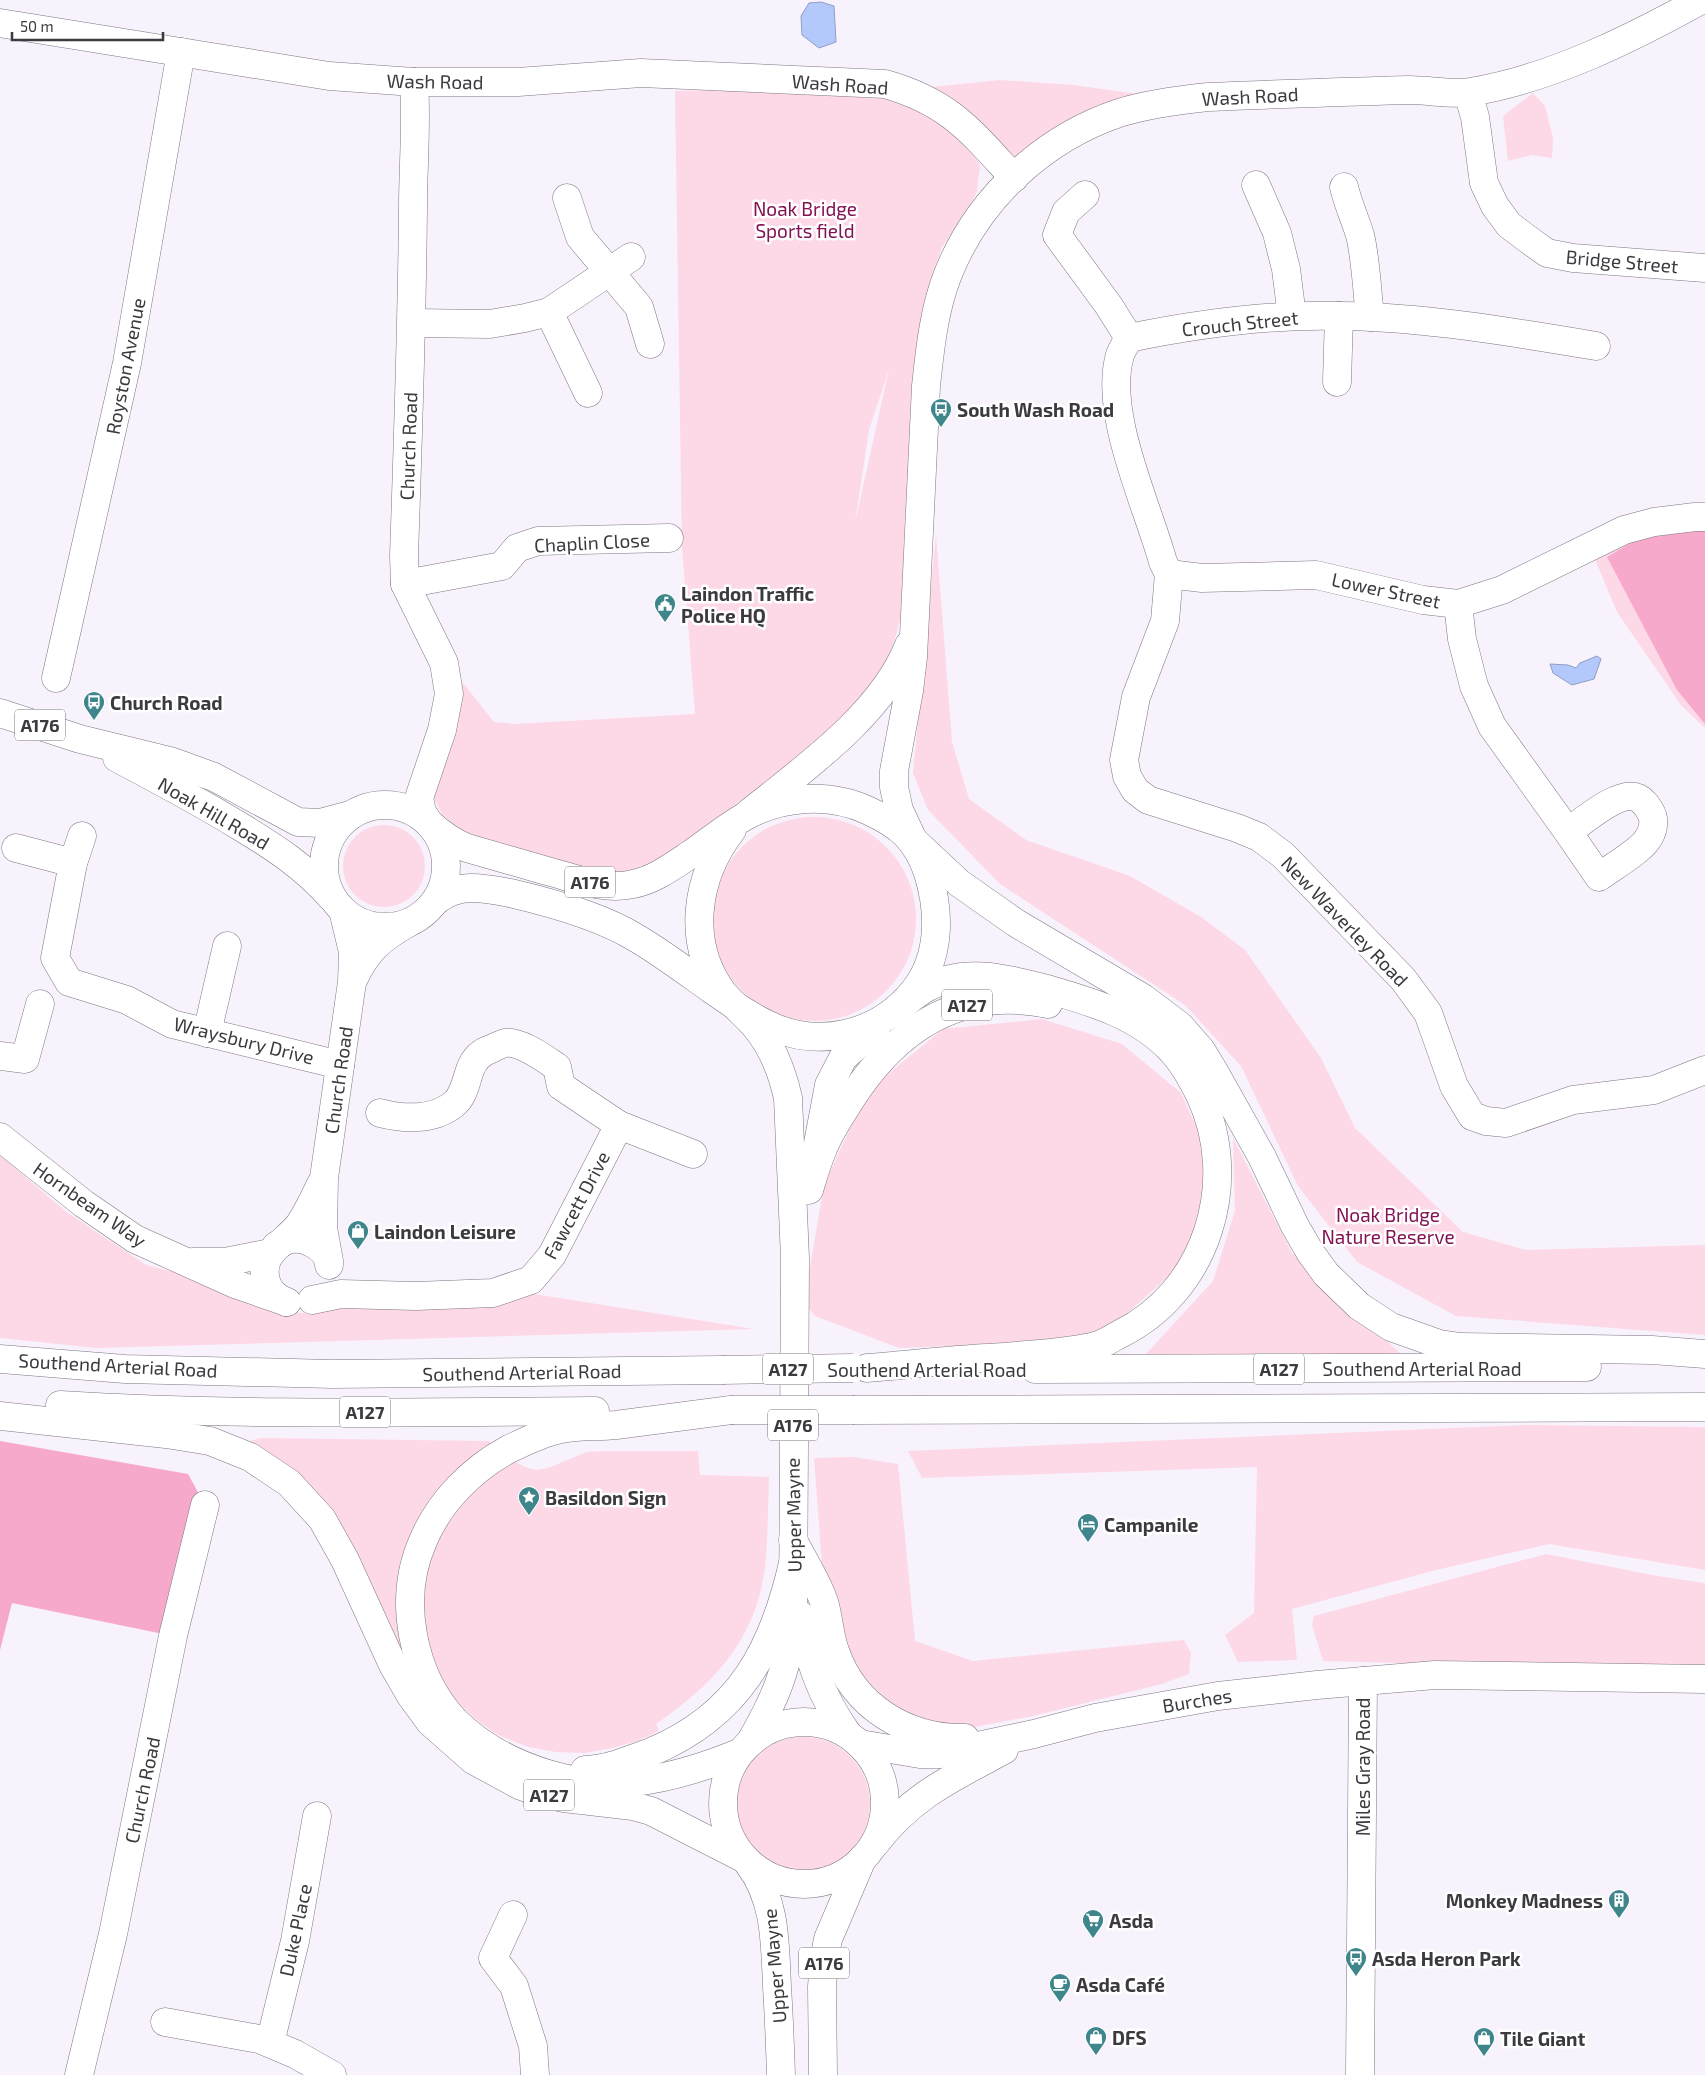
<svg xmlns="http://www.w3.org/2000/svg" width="1705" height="2075" font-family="'Exo 2',sans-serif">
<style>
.green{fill:#fdd8e7;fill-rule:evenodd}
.forest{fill:#f7a9cb}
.water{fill:#b3c9fc;stroke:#8f9ec3}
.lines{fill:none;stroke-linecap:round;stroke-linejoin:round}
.minor-casing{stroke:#7d7682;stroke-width:29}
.major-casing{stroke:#7d7682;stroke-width:29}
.highway-casing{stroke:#7d7682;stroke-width:29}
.minor{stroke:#fff;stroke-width:28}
.major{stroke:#fff;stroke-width:28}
.highway{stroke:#fff;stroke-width:28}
.highway-bridge-casing{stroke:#7d7682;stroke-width:29;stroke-linecap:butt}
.highway-bridge{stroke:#fff;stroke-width:28}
.labels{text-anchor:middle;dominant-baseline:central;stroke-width:5;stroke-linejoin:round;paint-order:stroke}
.shield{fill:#fff;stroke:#767479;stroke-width:1}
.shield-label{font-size:18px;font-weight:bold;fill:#3c393f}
.street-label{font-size:19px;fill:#3c393f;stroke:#fff}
.park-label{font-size:19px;fill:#831254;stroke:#fff}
.poi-label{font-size:19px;font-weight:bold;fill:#3c393f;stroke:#fff;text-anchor:start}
</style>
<rect width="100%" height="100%" fill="#f8f2fd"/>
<!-- green -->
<g class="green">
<polygon points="1000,80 1073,85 1153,96 1006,167 912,89"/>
<path d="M761,89L854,95L865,98L883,96L908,101L962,138L980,165L977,191L970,207L942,247L925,297L917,355L903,609L893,645L883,669L853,709L802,754L683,845L639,871L603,875L469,837L442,814L433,796L455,703L463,683L494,722L514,724L695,714L682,548L675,91ZM889,369L855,523L869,430Z"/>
<polygon points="1533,93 1545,106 1553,138 1552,158 1532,155 1508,161 1503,116"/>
<polygon points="1705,523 1705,728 1681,705 1617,612 1594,557 1639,533"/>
<polygon points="936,535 952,742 969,799 1026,840 1130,876 1201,917 1245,950 1321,1058 1355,1128 1463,1232 1526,1250 1705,1245 1705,1335 1456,1316 1357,1262 1298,1186 1241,1066 1185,1005 1000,884 928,810 913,773"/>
<circle cx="814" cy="919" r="102"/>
<circle cx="384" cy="866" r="41"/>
<polygon points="1042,1019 1122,1044 1181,1093 1210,1157 1190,1257 1104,1334 982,1345 899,1348 815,1316 804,1303 824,1185 867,1091 943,1029"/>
<polygon points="1233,1138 1292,1253 1416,1368 1146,1354 1213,1281 1235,1211"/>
<polygon points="0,1155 65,1211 146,1265 244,1290 278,1312 307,1313 341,1299 411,1299 534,1294 754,1329 97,1348 0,1338"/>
<polygon points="1527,1425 1705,1427 1705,1570 1549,1544 1436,1570 1292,1609 1297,1660 1238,1662 1225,1635 1254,1613 1257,1467 922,1478 908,1451"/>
<polygon points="260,1438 489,1441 496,1448 437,1501 408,1673 361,1567 247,1442"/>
<path d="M606,1451H698L700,1475L769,1477C768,1504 768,1531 766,1557C760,1635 717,1682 656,1724L659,1731L637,1741L613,1748L584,1753L556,1752L528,1747L498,1735L475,1719L454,1698L436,1670L420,1616L426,1555L460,1498L510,1459L525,1467L536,1470L548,1468L587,1452Z"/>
<polygon points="853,1457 898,1464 915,1641 973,1661 1184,1640 1191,1653 1189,1674 1162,1684 1033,1716 969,1728 901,1714 851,1664 822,1564 814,1458"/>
<polygon points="1546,1554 1657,1576 1705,1583 1705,1671 1323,1661 1312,1625 1314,1616"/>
<circle cx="803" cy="1804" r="67"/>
</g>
<!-- forest -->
<g class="forest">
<polygon points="1681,530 1705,530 1705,724 1677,690 1607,557 1639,538"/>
<polygon points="0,1441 188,1474 205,1505 173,1636 12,1603 0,1650"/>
</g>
<!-- water -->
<g class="water">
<polygon points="821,2 834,6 836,42 819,48 802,35 801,16 809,3"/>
<polygon points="1597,656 1601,659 1594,679 1572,685 1553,673 1550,664 1568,665 1576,668 1580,663"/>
</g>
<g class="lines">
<!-- minor casing -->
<g class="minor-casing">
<g id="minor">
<path d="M0,23L329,76L414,82H518L641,73L885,84C949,102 971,131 1014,178"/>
<path d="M414,82C417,124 413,165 413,207C412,324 408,440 404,556L405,584L444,663L449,694L442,730L419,798L422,812L429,823"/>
<polyline points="1468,93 1475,117 1484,183 1495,206 1509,225 1529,240 1547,253 1573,258 1705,268"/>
<polyline points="1256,185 1277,233 1286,269 1292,316"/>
<path d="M1344,187C1348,204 1355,219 1360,235C1366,260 1367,291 1370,317"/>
<polyline points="1085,195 1066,212 1057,235 1109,306 1129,338"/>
<polyline points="567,198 580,237 639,307 650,344"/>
<polyline points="549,312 588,393"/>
<polyline points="412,323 490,324 525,318 549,312 631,257"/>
<polyline points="1337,382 1339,316"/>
<polyline points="1169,574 1165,621 1136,697 1124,760 1127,776 1135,790 1148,800 1237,828 1259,837 1283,855 1403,979 1428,1013 1454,1086 1472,1116 1486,1121 1506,1123 1573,1100 1654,1090 1705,1070"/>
<path d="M1169,574L1163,562C1147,504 1103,413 1120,355C1122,349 1126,344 1129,338C1197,324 1270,314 1340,316C1424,317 1513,332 1596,346"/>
<polyline points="1169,574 1202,578 1316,575 1423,600 1458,604 1502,590 1624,530 1654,522 1695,517 1705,517"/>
<polyline points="405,584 502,566 517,548 538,541 669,538"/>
<path d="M1458,604L1462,639L1474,686L1492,726L1568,832C1582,822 1620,789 1638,798C1644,801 1647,806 1650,811C1656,820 1653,832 1647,840C1640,851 1611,868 1599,877L1568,832"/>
<polyline points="56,678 127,363 181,52"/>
<path d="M749,813C805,768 883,713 909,645"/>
<polyline points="82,836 73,863 55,958 69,982 127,1000 172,1024 340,1065"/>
<path d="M913,840L899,810L894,787V771L909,691L913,657L926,386C930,349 934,309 948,274C978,199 1042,139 1119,113C1148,104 1178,100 1208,97C1275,94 1342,92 1409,90C1429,90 1451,95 1470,92C1550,79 1631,39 1701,0"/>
<polyline points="16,848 73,863"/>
<path d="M353,980C367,950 380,939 408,923"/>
<polyline points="207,1033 227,946"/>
<polyline points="0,1056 25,1059 40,1004"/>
<path d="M380,1113C403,1119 433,1121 454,1104C464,1096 466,1081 470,1070C474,1059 481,1052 491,1049C495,1047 501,1044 505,1043C521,1041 545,1059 557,1067L561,1086L619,1125L693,1154"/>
<polyline points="0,1137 84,1204 135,1239 235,1284 287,1302"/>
<path d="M276,1246C279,1244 283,1242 287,1240C303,1235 328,1247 329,1265"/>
<polyline points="329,1261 323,1228 324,1178 352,982 353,952 343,910"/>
<polyline points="193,1262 225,1262 270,1253"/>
<polyline points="312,1300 341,1294 416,1296 493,1293 531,1280 552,1255 619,1125"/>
<path d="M286,1302C276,1297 269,1292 266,1281C258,1253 285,1243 299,1225C308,1212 314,1198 321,1184"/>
<path d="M793,1540C803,1560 817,1581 824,1602C829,1618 829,1635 835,1651C854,1707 907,1739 965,1738"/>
<polyline points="860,1744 920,1754 940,1754 1034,1734 1095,1718 1218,1696 1317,1685 1435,1675 1705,1679"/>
<path d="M874,1845C911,1796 952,1778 1004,1750"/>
<polyline points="513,1915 493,1958 514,1986 533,2046 535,2075"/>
<polyline points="165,2022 259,2039 295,2054 332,2075"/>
<polyline points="270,2043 295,1941 317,1816"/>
<polyline points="79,2075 113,1934 173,1636 205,1505"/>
<polyline points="1360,2075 1363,1681"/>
</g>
</g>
<!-- major casing -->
<g class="major-casing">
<g id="major">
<polyline points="0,713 80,739 170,761 214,777 298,822 320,823 350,815"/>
<path d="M117,758C159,780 200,802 241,827C274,847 305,867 331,897"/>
<circle cx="385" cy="866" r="61"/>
<path d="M429,823C441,834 452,842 467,848C494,856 520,863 547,871C574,878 605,891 633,884C654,880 673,866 691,854C708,842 725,828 744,817C781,796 830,792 869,811C900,825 917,840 928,873C940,912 941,957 914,991C896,1013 873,1028 845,1034C790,1046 754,1019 711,989C687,972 663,954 638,939C603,917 549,902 510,893C484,888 459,882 437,900"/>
<path d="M732,830C695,878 686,943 723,993C733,1005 745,1014 755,1026C773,1047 782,1071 788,1098L795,1258L793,1628C785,1675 775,1699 751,1741"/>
<polyline points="816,1154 829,1085 843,1058 876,1028"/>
<path d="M800,1615C809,1659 820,1695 847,1733"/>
<circle cx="804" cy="1803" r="81"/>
<path d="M748,1863C776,1899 775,1943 777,1987C779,2016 780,2046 781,2075"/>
<polyline points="823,2075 822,1987 824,1960 828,1939 862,1859"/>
</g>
</g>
<!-- highway casing -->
<g class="highway-casing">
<g id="highway">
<polyline points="913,840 959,883 1016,923 1143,998 1180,1026 1201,1050 1215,1073 1262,1157 1295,1226 1310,1252 1326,1274 1359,1306 1391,1327 1439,1344 1461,1347 1652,1350 1705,1354"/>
<path d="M809,1190C813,1177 817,1163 822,1151C828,1135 837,1121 846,1107C892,1031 957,985 1048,1004"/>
<polyline points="0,1359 125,1369 332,1374 722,1370"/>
<path d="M867,1368C907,1365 947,1360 988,1358C1017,1356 1045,1354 1073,1350C1080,1349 1089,1348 1095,1346C1104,1344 1112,1338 1120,1334C1207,1291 1241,1182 1200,1095C1192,1079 1183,1062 1171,1050C1138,1015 1092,1002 1047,989C1006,978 960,966 921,991C911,998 901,1006 892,1013"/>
<polyline points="1035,1369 1587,1367"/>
<path d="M60,1405C238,1416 417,1412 595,1411"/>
<path d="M731,1410C693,1415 655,1420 616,1425C596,1427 573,1425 553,1431C538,1435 522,1443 509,1449C472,1469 439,1502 423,1541C397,1599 412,1675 455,1721C481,1747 517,1765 551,1775C615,1794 680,1777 739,1753"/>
<polyline points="855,1410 1705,1407"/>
<polyline points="0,1416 166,1434 210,1441 250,1457 289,1483 322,1519 345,1560 393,1665 411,1696 430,1722 473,1760 519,1785 541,1793 564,1798 633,1806 651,1811 745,1859"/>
<path d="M585,1770C608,1769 630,1760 651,1752C740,1715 774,1649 794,1559"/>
</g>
</g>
<!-- minor -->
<use href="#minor" class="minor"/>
<!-- major -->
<use href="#major" class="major"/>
<!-- highway -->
<use href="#highway" class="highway"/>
<!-- highway-bridge casing -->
<g class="highway-bridge-casing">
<g id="highway-bridge">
<polyline points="722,1370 853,1368"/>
<polyline points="731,1410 855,1410"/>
</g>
</g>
<!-- highway-bridge -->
<use href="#highway-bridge" class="highway-bridge"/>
</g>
<!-- icons -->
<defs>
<g id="bus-pin" transform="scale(1.125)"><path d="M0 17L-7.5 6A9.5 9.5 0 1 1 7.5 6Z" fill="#3e868c" stroke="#fff"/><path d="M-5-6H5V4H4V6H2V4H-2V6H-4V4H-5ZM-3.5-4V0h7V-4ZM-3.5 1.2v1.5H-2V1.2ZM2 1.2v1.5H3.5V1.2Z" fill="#fff"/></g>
<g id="civic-pin" transform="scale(1.125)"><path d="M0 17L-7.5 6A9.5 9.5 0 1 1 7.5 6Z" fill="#3e868c" stroke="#fff"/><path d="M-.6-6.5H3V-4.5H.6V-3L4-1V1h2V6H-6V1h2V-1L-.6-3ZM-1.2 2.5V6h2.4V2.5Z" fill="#fff"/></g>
<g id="shop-pin" transform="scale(1.125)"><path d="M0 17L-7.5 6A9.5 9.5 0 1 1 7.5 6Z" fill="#3e868c" stroke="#fff"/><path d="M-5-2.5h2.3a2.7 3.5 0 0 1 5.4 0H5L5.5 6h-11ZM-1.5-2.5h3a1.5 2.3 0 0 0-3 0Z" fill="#fff"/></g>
<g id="sight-pin" transform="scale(1.125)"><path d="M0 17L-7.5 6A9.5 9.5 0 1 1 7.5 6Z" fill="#3e868c" stroke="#fff"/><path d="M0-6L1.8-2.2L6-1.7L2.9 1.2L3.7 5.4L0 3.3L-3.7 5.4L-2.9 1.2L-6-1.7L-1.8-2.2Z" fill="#fff"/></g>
<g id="hotel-pin" transform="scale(1.125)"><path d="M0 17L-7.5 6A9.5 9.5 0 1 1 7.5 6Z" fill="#3e868c" stroke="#fff"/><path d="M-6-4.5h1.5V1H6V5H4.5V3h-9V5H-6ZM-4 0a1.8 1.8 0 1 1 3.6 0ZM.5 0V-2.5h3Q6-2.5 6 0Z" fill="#fff"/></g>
<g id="building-pin" transform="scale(1.125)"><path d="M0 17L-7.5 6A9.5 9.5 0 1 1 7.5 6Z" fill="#3e868c" stroke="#fff"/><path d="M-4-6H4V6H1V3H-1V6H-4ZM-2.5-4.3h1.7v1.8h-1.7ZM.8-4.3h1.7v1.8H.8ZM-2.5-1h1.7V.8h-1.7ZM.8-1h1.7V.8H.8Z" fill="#fff"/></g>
<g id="supermarket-pin" transform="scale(1.125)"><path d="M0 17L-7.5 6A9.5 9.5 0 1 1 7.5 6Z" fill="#3e868c" stroke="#fff"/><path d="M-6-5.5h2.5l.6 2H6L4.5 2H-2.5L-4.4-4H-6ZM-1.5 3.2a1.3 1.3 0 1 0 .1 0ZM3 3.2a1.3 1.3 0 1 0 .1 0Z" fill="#fff"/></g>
<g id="cafe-pin" transform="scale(1.125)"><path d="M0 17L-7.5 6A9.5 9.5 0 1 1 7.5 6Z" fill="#3e868c" stroke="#fff"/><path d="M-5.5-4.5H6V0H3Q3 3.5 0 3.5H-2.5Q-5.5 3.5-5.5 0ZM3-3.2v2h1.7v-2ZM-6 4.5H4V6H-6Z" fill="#fff"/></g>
</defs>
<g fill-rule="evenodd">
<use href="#bus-pin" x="941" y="409"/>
<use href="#civic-pin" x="665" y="604"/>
<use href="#bus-pin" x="94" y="702"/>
<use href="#shop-pin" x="358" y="1231"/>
<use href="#sight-pin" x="529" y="1497"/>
<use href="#hotel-pin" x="1088" y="1524"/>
<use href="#building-pin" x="1619" y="1900"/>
<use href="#supermarket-pin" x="1093" y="1920"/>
<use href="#bus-pin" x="1356" y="1958"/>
<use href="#cafe-pin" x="1060" y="1984"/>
<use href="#shop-pin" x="1096" y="2037"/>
<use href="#shop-pin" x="1484" y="2038"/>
</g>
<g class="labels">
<!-- shield labels -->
<g class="shield">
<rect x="15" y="709.5" width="50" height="31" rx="4"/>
<rect x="565" y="866.5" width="50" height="31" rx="4"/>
<rect x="942" y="989.5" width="50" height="31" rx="4"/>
<rect x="763" y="1353.5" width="50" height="31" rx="4"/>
<rect x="1254" y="1353.5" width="50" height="31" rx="4"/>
<rect x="340" y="1396.5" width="50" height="31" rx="4"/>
<rect x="768" y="1409.5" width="50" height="31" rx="4"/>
<rect x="524" y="1779.5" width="50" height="31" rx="4"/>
<rect x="799" y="1947.5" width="50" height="31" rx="4"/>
</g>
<g class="shield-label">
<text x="40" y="725">A176</text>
<text x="590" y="882">A176</text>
<text x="967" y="1005">A127</text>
<text x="788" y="1369">A127</text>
<text x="1279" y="1369">A127</text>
<text x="365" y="1412">A127</text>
<text x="793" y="1425">A176</text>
<text x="549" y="1795">A127</text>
<text x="824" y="1963">A176</text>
</g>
<!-- street labels -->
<g class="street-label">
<text transform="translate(435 81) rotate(1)">Wash Road</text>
<text transform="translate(840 84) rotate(4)">Wash Road</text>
<text transform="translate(1250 96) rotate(-3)">Wash Road</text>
<text transform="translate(1622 261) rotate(5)">Bridge Street</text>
<text transform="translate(1240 323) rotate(-6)">Crouch Street</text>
<text transform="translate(125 366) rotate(-79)">Royston Avenue</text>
<text transform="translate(408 446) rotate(-88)">Church Road</text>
<text transform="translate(592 542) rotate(-3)">Chaplin Close</text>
<text transform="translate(1386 590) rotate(12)">Lower Street</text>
<text transform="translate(214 813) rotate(30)">Noak Hill Road</text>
<text transform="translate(1345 921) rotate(46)">New Waverley Road</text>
<text transform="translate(244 1040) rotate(14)">Wraysbury Drive</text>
<text transform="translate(338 1080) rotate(-82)">Church Road</text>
<text transform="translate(90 1204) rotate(35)">Hornbeam Way</text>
<text transform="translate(576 1205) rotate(-62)">Fawcett Drive</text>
<text transform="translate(118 1365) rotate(3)">Southend Arterial Road</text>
<text x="1422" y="1368">Southend Arterial Road</text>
<text x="927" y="1369">Southend Arterial Road</text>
<text transform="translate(522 1372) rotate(-1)">Southend Arterial Road</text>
<text transform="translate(793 1515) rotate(-91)">Upper Mayne</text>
<text transform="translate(1197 1700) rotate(-9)">Burches</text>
<text transform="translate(1362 1767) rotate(-90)">Miles Gray Road</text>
<text transform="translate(142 1790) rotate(-78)">Church Road</text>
<text transform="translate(295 1930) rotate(-78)">Duke Place</text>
<text transform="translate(774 1966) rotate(-95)">Upper Mayne</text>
</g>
<!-- park labels -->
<g class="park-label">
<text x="805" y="208">Noak Bridge<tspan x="805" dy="22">Sports field</tspan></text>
<text x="1388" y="1214">Noak Bridge<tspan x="1388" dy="22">Nature Reserve</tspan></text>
</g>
<!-- poi labels -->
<g class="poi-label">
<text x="957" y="409">South Wash Road</text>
<text x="681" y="593">Laindon Traffic<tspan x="681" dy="22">Police HQ</tspan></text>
<text x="110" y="702">Church Road</text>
<text x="374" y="1231">Laindon Leisure</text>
<text x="545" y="1497">Basildon Sign</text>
<text x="1104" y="1524">Campanile</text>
<text x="1603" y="1900" text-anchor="end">Monkey Madness</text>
<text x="1109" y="1920">Asda</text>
<text x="1372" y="1958">Asda Heron Park</text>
<text x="1076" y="1984">Asda Café</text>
<text x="1112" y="2037">DFS</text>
<text x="1500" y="2038">Tile Giant</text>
</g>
</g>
<!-- scale -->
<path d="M12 32v8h151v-8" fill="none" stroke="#3c393f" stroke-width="2.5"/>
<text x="20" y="32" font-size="15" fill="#3c393f" stroke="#ffffff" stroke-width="4" paint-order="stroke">50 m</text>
</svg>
